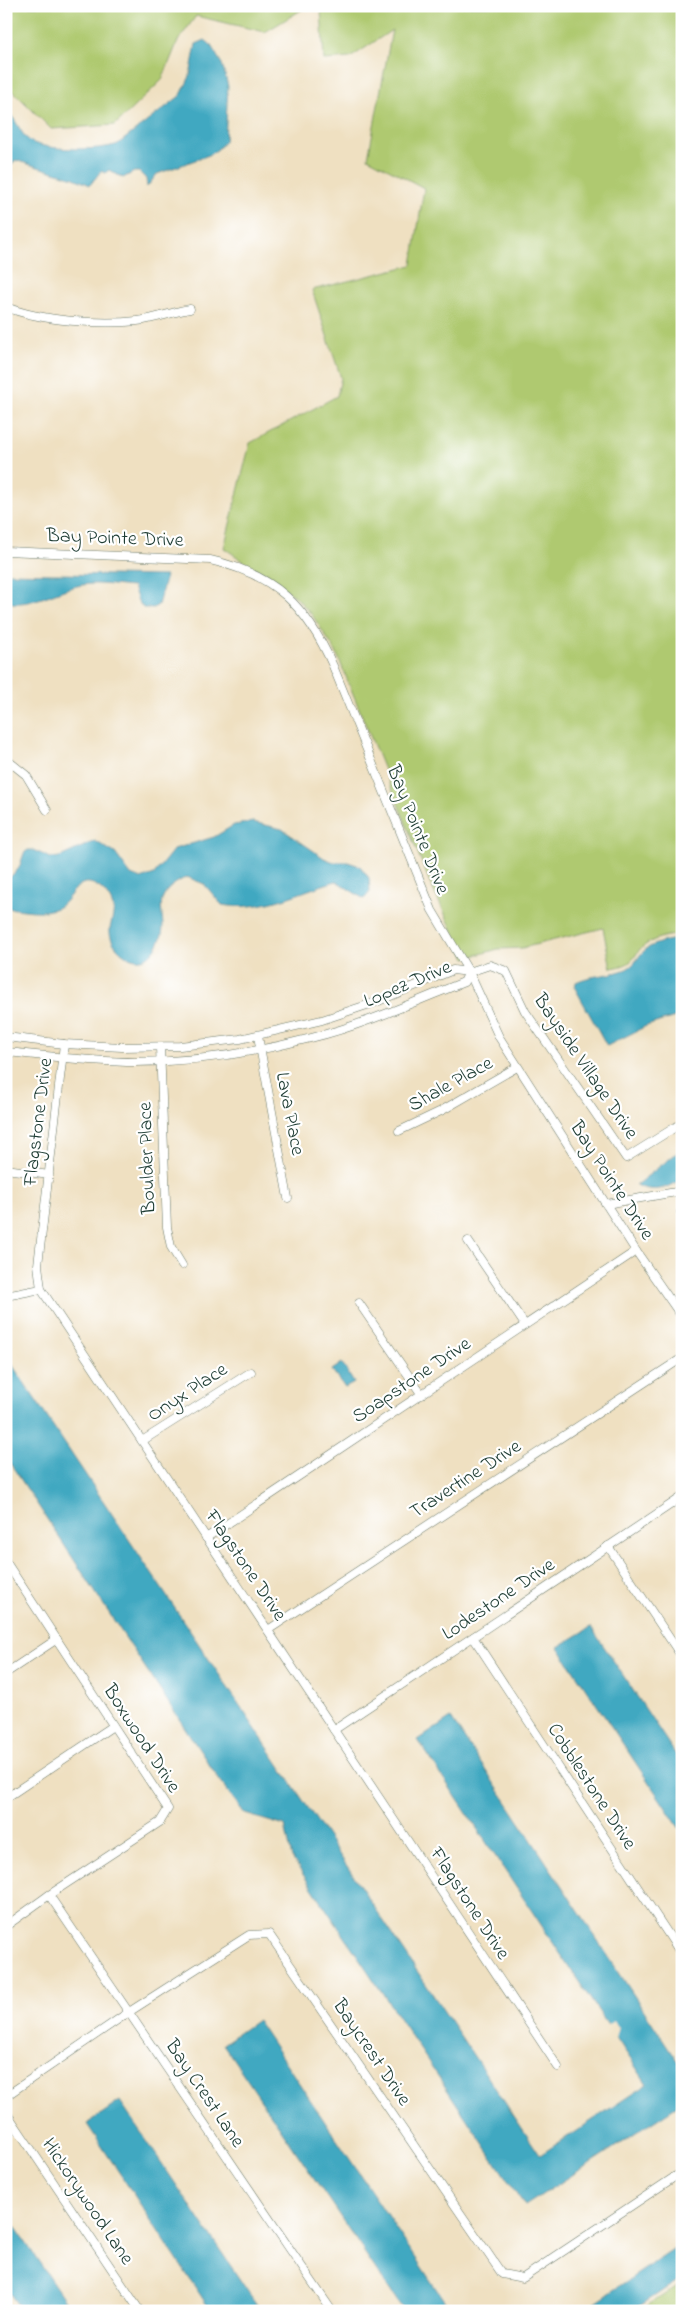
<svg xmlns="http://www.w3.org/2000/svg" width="688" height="2317" font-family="'Indie Flower',sans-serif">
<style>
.green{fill:#afc96f;stroke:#678352}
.water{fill:#41a8c1;stroke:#30727a}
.pier{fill:#efe0c1}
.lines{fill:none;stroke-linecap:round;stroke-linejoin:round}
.minor-casing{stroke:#687665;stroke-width:9}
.minor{stroke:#fff;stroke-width:8}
.labels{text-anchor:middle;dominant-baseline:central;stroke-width:4.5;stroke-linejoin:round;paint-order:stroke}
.street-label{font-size:20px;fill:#1f3d34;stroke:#fff}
</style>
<rect width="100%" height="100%" fill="#fff"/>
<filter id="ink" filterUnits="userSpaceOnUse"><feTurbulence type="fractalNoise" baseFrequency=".02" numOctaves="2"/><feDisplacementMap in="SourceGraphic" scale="10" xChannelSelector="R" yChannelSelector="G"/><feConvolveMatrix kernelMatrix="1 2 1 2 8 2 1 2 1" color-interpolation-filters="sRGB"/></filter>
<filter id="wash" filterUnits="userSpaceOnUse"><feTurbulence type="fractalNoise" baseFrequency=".0096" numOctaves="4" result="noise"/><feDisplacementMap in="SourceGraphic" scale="20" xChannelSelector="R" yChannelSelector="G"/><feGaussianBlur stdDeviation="1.12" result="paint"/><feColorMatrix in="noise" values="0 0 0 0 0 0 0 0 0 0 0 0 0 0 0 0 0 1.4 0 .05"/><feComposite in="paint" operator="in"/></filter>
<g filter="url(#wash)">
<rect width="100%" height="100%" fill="#efe0c1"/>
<!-- green -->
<g class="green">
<polygon points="6,6 308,6 265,32 196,16 178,41 162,80 115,125 51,129 13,91 6,91"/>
<path d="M315,6H682V936C668,933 650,940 640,949C637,952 636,956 633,959C628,965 619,967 611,968L603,928L522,948L498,949L466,958L431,885L336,652L312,615L295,596L224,548L250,443L337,396L341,378L312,290L412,265L424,188L368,158L392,30L350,58L324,60L321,10Z"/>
<polygon points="682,2283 682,2311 640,2311"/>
</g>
<!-- water -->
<g class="water">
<path d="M205,40L210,44L222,64L228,86L225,141L218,149L209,155L157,174L147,187L146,179L139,172H134L123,178L109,170L105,173L101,171L90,185L74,178L15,160L12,165L6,166V111C17,118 19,133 30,141C45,151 101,151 118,144L181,95L190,76L196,44Z"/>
<path d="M6,573L166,576L158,605L153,608H143L138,601L133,587C116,586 99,582 82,585C57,589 31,608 6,602Z"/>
<path d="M253,822L282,829L324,858L334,862H348L360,866L369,878L370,892L364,899L336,881C297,892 265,912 222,905L204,884L187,877C137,901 181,919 152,953C138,969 112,951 110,933C109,925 115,916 113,907C111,899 104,890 97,886C77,874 72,899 59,907C43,915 23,909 6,908V881L19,868L24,853L28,850H33L51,858L60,857L95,841L115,853L131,875L141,879L154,874L174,849L214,837L234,825Z"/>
<path d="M677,939L682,941V1013L675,1017L646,1026L607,1046L575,988L576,982C590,975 607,976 621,971C632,968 635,962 641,954C649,944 665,941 677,939Z"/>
<path d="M682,1149L680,1180C668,1189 651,1193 636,1185Z"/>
<polygon points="6,1363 11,1363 540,2155 647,2084 418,1740 451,1718 678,2062 682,2061 682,2103 525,2206 292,1858 285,1826 245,1814 222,1784 6,1457"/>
<polygon points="342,1363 354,1383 345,1388 332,1370"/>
<polygon points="591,1627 682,1764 682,1832 558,1647"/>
<polygon points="257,2020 451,2311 404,2311 223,2044"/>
<polygon points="120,2101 261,2311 211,2311 87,2124"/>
<polygon points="6,2213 72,2311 22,2311 6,2288"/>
<polygon points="682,2244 682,2278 632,2311 582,2311"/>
</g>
<!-- pier -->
<polygon class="pier" points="613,2021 618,2028 616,2039 606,2026"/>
</g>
<g filter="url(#ink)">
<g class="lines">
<!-- minor casing -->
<g class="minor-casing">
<g id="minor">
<path d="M6,307C41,321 100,325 137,321C155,319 172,312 190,309"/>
<path d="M6,551L210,560C275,574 307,607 333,666L432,910L469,972L499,1037L636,1251L682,1317"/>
<polyline points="6,759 26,775 47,810"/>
<polyline points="258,1036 288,1198"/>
<polyline points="6,1037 64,1044 122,1047 180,1046 240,1039 322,1020 376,1002 453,970 469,972 490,965 506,971 525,1011 626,1158 682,1123"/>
<polyline points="64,1044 38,1265 41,1289 558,2067"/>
<polyline points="160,1047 167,1227 171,1247 182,1265"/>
<path d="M6,1052C49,1056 92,1062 135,1062C194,1062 254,1053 311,1038C364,1025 414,1002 464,982L469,972"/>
<polyline points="399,1131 441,1111 517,1067"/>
<polyline points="6,1169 49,1175"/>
<polyline points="606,1204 682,1191"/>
<polyline points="681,1212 682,1212"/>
<polyline points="468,1241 525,1325"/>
<polyline points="6,1296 41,1289"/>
<polyline points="359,1303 422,1395"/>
<polyline points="142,1441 251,1372"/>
<polyline points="206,1538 636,1251"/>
<polyline points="608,1546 682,1657"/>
<polyline points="6,1562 168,1809 160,1822 49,1895 6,1926"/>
<polyline points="268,1630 682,1358"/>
<polyline points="473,1637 682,1955"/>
<polyline points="6,1673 57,1639"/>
<polyline points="334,1730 682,1497"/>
<polyline points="6,1798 113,1726"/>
<polyline points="49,1895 332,2311"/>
<polyline points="6,2096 129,2012 249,1935 269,1934 502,2274 523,2278 682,2172"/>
<polyline points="6,2112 140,2311"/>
</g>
</g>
<!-- minor -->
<use href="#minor" class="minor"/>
</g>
</g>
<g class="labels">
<!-- street labels -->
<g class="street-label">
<text transform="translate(115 539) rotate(2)">Bay Pointe Drive</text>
<text transform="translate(417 830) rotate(68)">Bay Pointe Drive</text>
<text transform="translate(408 985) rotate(-23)">Lopez Drive</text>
<text transform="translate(585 1067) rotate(56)">Bayside Village Drive</text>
<text transform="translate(451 1085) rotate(-29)">Shale Place</text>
<text transform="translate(289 1114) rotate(79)">Lava Place</text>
<text transform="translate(39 1122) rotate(-83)">Flagstone Drive</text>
<text transform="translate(148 1158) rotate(-92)">Boulder Place</text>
<text transform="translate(611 1181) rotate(57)">Bay Pointe Drive</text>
<text transform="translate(412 1381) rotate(-34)">Soapstone Drive</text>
<text transform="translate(188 1393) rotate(-33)">Onyx Place</text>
<text transform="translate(466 1480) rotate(-33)">Travertine Drive</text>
<text transform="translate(245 1566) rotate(56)">Flagstone Drive</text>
<text transform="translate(499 1600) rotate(-34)">Lodestone Drive</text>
<text transform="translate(141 1739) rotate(57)">Boxwood Drive</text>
<text transform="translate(591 1787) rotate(57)">Cobblestone Drive</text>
<text transform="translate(469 1904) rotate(57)">Flagstone Drive</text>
<text transform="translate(371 2053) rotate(56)">Baycrest Drive</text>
<text transform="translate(204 2094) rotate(56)">Bay Crest Lane</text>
<text transform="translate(87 2202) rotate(56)">Hickorywood Lane</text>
</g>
</g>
<!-- margin -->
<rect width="688" height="2317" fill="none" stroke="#fff" stroke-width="25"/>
</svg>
